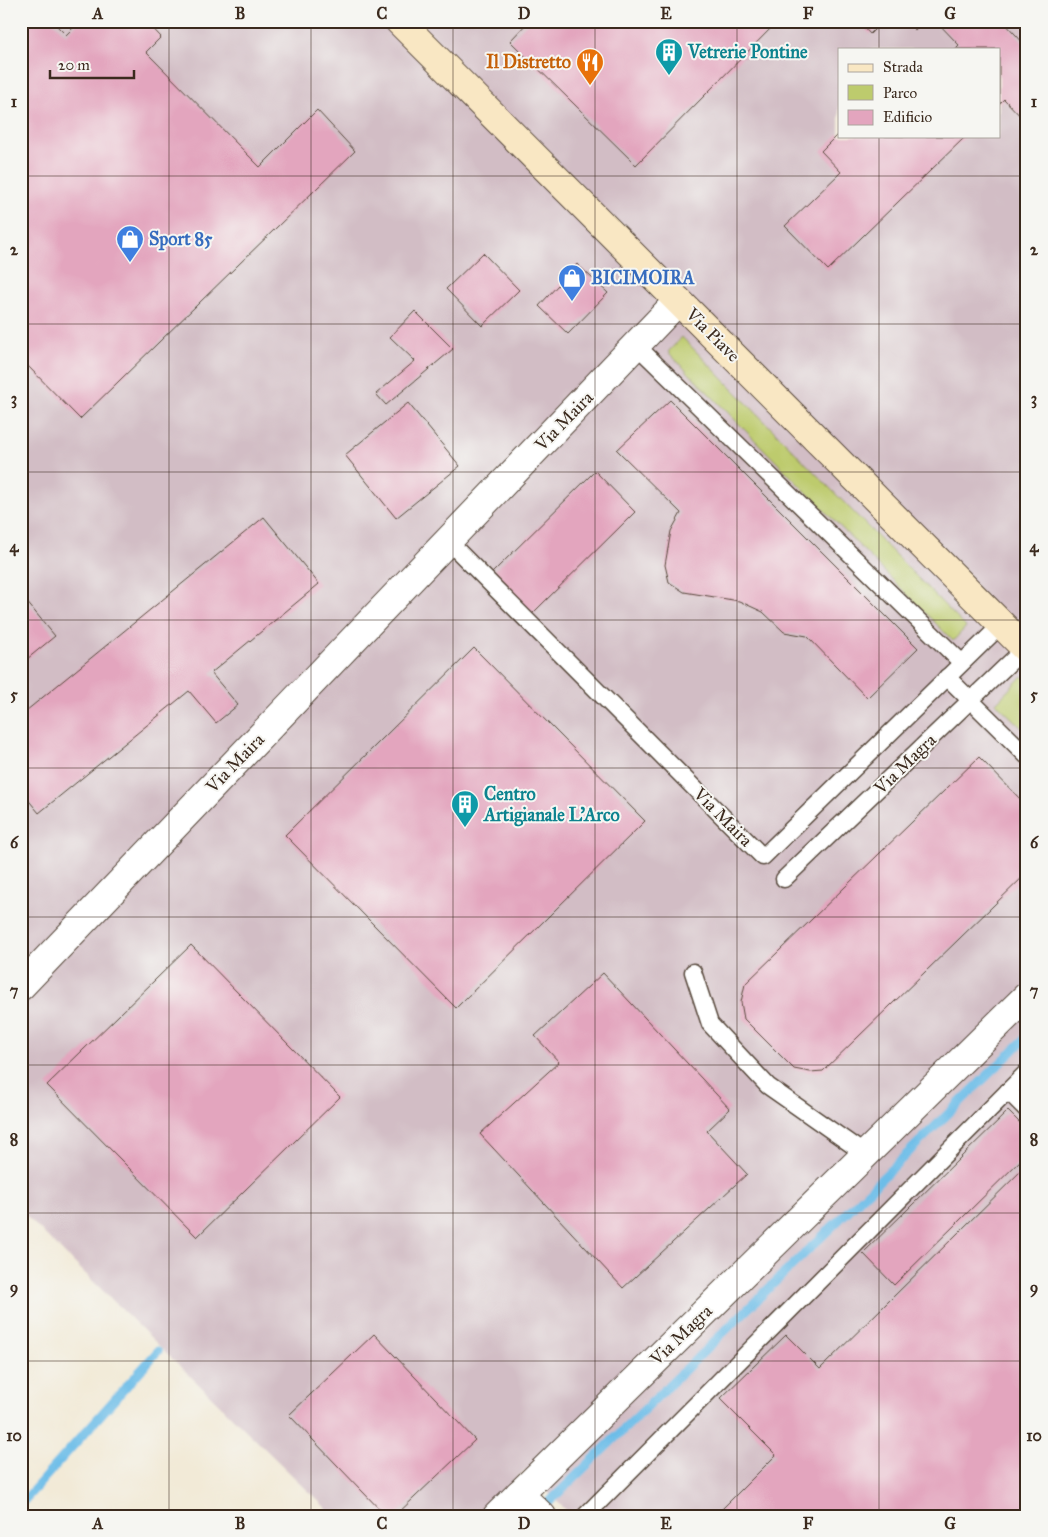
<svg xmlns="http://www.w3.org/2000/svg" width="1048" height="1537" font-family="'IM FELL Great Primer',serif">
<style>
.industrial{fill:#d2bdc5;fill-rule:evenodd}
.green{fill:#bdcb6d;stroke:#7c7a46}
.lines{fill:none;stroke-linecap:round;stroke-linejoin:round}
.stream{stroke:#6dbde8;stroke-width:9}
.building{fill:#e3a5be}
.lane-casing{stroke:#56473a;stroke-width:19}
.street-casing{stroke:#56473a;stroke-width:30}
.secondary-casing{stroke:#56473a;stroke-width:30}
.lane{stroke:#fff;stroke-width:16}
.street{stroke:#fff;stroke-width:28}
.secondary{stroke:#f9e7c3;stroke-width:28}
.grid{fill:none;stroke:#3b2a1e;stroke-width:1;stroke-opacity:0.55}
.labels{text-anchor:middle;dominant-baseline:central;stroke-width:4;stroke-linejoin:round;paint-order:stroke}
.culture-label{font-size:18px;font-weight:bold;fill:#0d838f;stroke:#f6f6f2;text-anchor:start}
.food-label{font-size:18px;font-weight:bold;fill:#c56008;stroke:#f6f6f2;text-anchor:end}
.shop-label{font-size:18px;font-weight:bold;fill:#366cbe;stroke:#f6f6f2;text-anchor:start}
.street-label{font-size:18px;fill:#3b2a1e;stroke:#f6f6f2}
.neatline{fill:none;stroke:#3b2a1e;stroke-width:2}
.grid-label{font-size:16px;text-anchor:middle;font-weight:bold;fill:#3b2a1e}
</style>
<rect width="100%" height="100%" fill="#f6f6f2"/>
<filter id="ink" filterUnits="userSpaceOnUse"><feTurbulence type="fractalNoise" baseFrequency=".02" numOctaves="2"/><feDisplacementMap in="SourceGraphic" scale="10" xChannelSelector="R" yChannelSelector="G"/><feConvolveMatrix kernelMatrix="1 2 1 2 8 2 1 2 1" color-interpolation-filters="sRGB"/></filter>
<filter id="wash" filterUnits="userSpaceOnUse"><feTurbulence type="fractalNoise" baseFrequency=".0096" numOctaves="4" result="noise"/><feDisplacementMap in="SourceGraphic" scale="20" xChannelSelector="R" yChannelSelector="G"/><feGaussianBlur stdDeviation="1.12" result="paint"/><feColorMatrix in="noise" values="0 0 0 0 0 0 0 0 0 0 0 0 0 0 0 0 0 1.4 0 .05"/><feComposite in="paint" operator="in"/></filter>
<g filter="url(#wash)">
<rect width="100%" height="100%" fill="#f2ead7"/>
<!-- industrial -->
<path class="industrial" d="M21,21H1027V1516H572L525,1470L479,1516H334L21,1211ZM839,49H999V136H839Z"/>
<!-- green -->
<g class="green">
<polygon points="682,337 966,627 953,641 668,352"/>
<polygon points="1022,676 1027,681 1027,733 996,703"/>
</g>
<g class="lines">
<!-- stream -->
<g class="stream">
<polyline points="21,1504 158,1351"/>
<polyline points="540,1511 1027,1037"/>
</g>
</g>
<g id="blocks">
<!-- building -->
<g class="building">
<polygon points="21,21 52,21 66,35 80,21 146,21 161,37 146,52 260,167 317,110 355,151 80,419 21,359"/>
<polygon points="529,21 778,21 636,165 510,41"/>
<polygon points="858,21 883,21 870,34"/>
<polygon points="906,21 924,21 915,30"/>
<polygon points="936,21 1003,21 1027,47 1027,123 1004,99 999,104 999,49 955,49 959,45"/>
<polygon points="839,133 839,136 966,136 828,270 785,226 841,172 821,151"/>
<polygon points="483,253 519,290 482,326 446,289"/>
<polygon points="577,264 608,293 568,334 539,306"/>
<polygon points="415,311 453,349 386,405 376,394 415,361 390,337"/>
<polygon points="670,400 918,648 867,698 807,636 784,632 763,612 739,601 684,592 669,582 665,565 671,531 681,513 617,450"/>
<polygon points="408,403 460,466 396,518 345,455"/>
<polygon points="595,471 635,512 532,614 492,573"/>
<polygon points="264,517 319,584 211,673 238,705 216,723 189,691 39,813 21,791 21,715"/>
<polygon points="21,595 55,636 21,664"/>
<polygon points="474,648 645,821 456,1008 285,835"/>
<polygon points="979,757 1027,806 1027,873 823,1071 810,1072 794,1069 744,1019 741,1002 745,984"/>
<polygon points="191,945 340,1097 197,1237 47,1085"/>
<polygon points="603,973 730,1109 707,1131 747,1174 623,1288 480,1134 559,1062 535,1036"/>
<polygon points="1008,1111 1027,1130 1027,1154 894,1285 863,1253"/>
<polygon points="1027,1165 1027,1516 715,1516 776,1455 720,1399 786,1335 820,1369"/>
<polygon points="374,1334 475,1440 395,1516 386,1516 289,1415"/>
</g>
</g>
</g>
<g filter="url(#ink)">
<use href="#blocks" fill-opacity="0" stroke="#56473a" stroke-width="1"/>
<g class="lines">
<!-- lane casing -->
<g class="lane-casing">
<g id="lane">
<polyline points="636,345 961,662"/>
<polyline points="448,541 763,857 1001,625"/>
<polyline points="947,677 1027,756"/>
<polyline points="784,879 1025,648"/>
<polyline points="693,972 710,1024 768,1086 865,1154"/>
<polyline points="1008,1091 1027,1110"/>
<polyline points="585,1516 1027,1072"/>
</g>
</g>
<!-- street casing -->
<g class="street-casing">
<g id="street">
<polyline points="21,986 678,301"/>
<polyline points="519,1494 542,1516"/>
<polyline points="497,1516 1027,996"/>
</g>
</g>
<!-- secondary casing -->
<g class="secondary-casing">
<polyline id="secondary" points="399,21 1027,650"/>
</g>
<!-- lane -->
<use href="#lane" class="lane"/>
<!-- street -->
<use href="#street" class="street"/>
<!-- secondary -->
<use href="#secondary" class="secondary"/>
</g>
</g>
<!-- grid -->
<path class="grid" d="M169,21V1516M311,21V1516M453,21V1516M595,21V1516M737,21V1516M879,21V49M879,136V1516M21,176H1027M21,324H1027M21,472H1027M21,620H1027M21,768H1027M21,917H1027M21,1065H1027M21,1213H1027M21,1361H1027"/>
<!-- icons -->
<defs>
<g id="building-pin" transform="scale(1.4375)"><path d="M0 17L-7.5 6A9.5 9.5 0 1 1 7.5 6Z" fill="#0f9aa8" stroke="#f6f6f2"/><path d="M-4-6H4V6H1V3H-1V6H-4ZM-2.5-4.3h1.7v1.8h-1.7ZM.8-4.3h1.7v1.8H.8ZM-2.5-1h1.7V.8h-1.7ZM.8-1h1.7V.8H.8Z" fill="#fff"/></g>
<g id="restaurant-pin" transform="scale(1.4375)"><path d="M0 17L-7.5 6A9.5 9.5 0 1 1 7.5 6Z" fill="#e8710a" stroke="#f6f6f2"/><path d="M-5-6h1v4h1v-4h1v4h1v-4h1v5L-1.5 .5V6h-2V.5L-5-1ZM5-6V6H3V1.5H1.5Q1.5-4 5-6Z" fill="#fff"/></g>
<g id="shop-pin" transform="scale(1.4375)"><path d="M0 17L-7.5 6A9.5 9.5 0 1 1 7.5 6Z" fill="#3f7fe0" stroke="#f6f6f2"/><path d="M-5-2.5h2.3a2.7 3.5 0 0 1 5.4 0H5L5.5 6h-11ZM-1.5-2.5h3a1.5 2.3 0 0 0-3 0Z" fill="#fff"/></g>
</defs>
<g fill-rule="evenodd">
<use href="#building-pin" x="669" y="52"/>
<use href="#restaurant-pin" x="590" y="62"/>
<use href="#shop-pin" x="130" y="239"/>
<use href="#shop-pin" x="572" y="278"/>
<use href="#building-pin" x="465" y="804"/>
</g>
<g class="labels">
<!-- culture labels -->
<g class="culture-label">
<text x="688" y="52">Vetrerie Pontine</text>
<text x="484" y="794">Centro<tspan x="484" dy="21">Artigianale L'Arco</tspan></text>
</g>
<!-- food labels -->
<g class="food-label">
<text x="571" y="62">Il Distretto</text>
</g>
<!-- shop labels -->
<g class="shop-label">
<text x="149" y="239">Sport 85</text>
<text x="591" y="278">BICIMOIRA</text>
</g>
<!-- street labels -->
<g class="street-label">
<text transform="translate(713 335) rotate(45)">Via Piave</text>
<text transform="translate(564 421) rotate(-46)">Via Maira</text>
<text transform="translate(235 763) rotate(-46)">Via Maira</text>
<text transform="translate(905 764) rotate(-44)">Via Magra</text>
<text transform="translate(723 817) rotate(45)">Via Maira</text>
<text transform="translate(681 1335) rotate(-44)">Via Magra</text>
</g>
</g>
<!-- margin -->
<rect width="1048" height="1537" fill="none" stroke="#f6f6f2" stroke-width="55"/>
<!-- legend -->
<rect x="838" y="48" width="162" height="90" fill="#f6f6f2" stroke="#aba49d"/>
<rect x="848" y="64" width="25" height="8" fill="#f9e7c3" stroke="#aba49d"/>
<text x="883" y="72" font-size="15" fill="#3b2a1e">Strada</text>
<rect x="848" y="85" width="25" height="15" fill="#bdcb6d" stroke="#aba49d"/>
<text x="883" y="98" font-size="15" fill="#3b2a1e">Parco</text>
<rect x="848" y="110" width="25" height="15" fill="#e3a5be" stroke="#aba49d"/>
<text x="883" y="122" font-size="15" fill="#3b2a1e">Edificio</text>
<!-- scale -->
<path d="M50 70v8h84v-8" fill="none" stroke="#3b2a1e" stroke-width="2.5"/>
<text x="58" y="70" font-size="15" fill="#3b2a1e" stroke="#f6f6f2" stroke-width="4" paint-order="stroke">20 m</text>
<rect x="28" y="28" width="992" height="1482" class="neatline"/>
<g class="grid-label">
<text x="98" y="19">A</text>
<text x="240" y="19">B</text>
<text x="382" y="19">C</text>
<text x="524" y="19">D</text>
<text x="666" y="19">E</text>
<text x="808" y="19">F</text>
<text x="950" y="19">G</text>
<text x="14" y="107">1</text>
<text x="1034" y="107">1</text>
<text x="14" y="255">2</text>
<text x="1034" y="255">2</text>
<text x="14" y="404">3</text>
<text x="1034" y="404">3</text>
<text x="14" y="552">4</text>
<text x="1034" y="552">4</text>
<text x="14" y="700">5</text>
<text x="1034" y="700">5</text>
<text x="14" y="848">6</text>
<text x="1034" y="848">6</text>
<text x="14" y="996">7</text>
<text x="1034" y="996">7</text>
<text x="14" y="1145">8</text>
<text x="1034" y="1145">8</text>
<text x="14" y="1293">9</text>
<text x="1034" y="1293">9</text>
<text x="14" y="1441">10</text>
<text x="1034" y="1441">10</text>
<text x="98" y="1529">A</text>
<text x="240" y="1529">B</text>
<text x="382" y="1529">C</text>
<text x="524" y="1529">D</text>
<text x="666" y="1529">E</text>
<text x="808" y="1529">F</text>
<text x="950" y="1529">G</text>
</g>
</svg>
